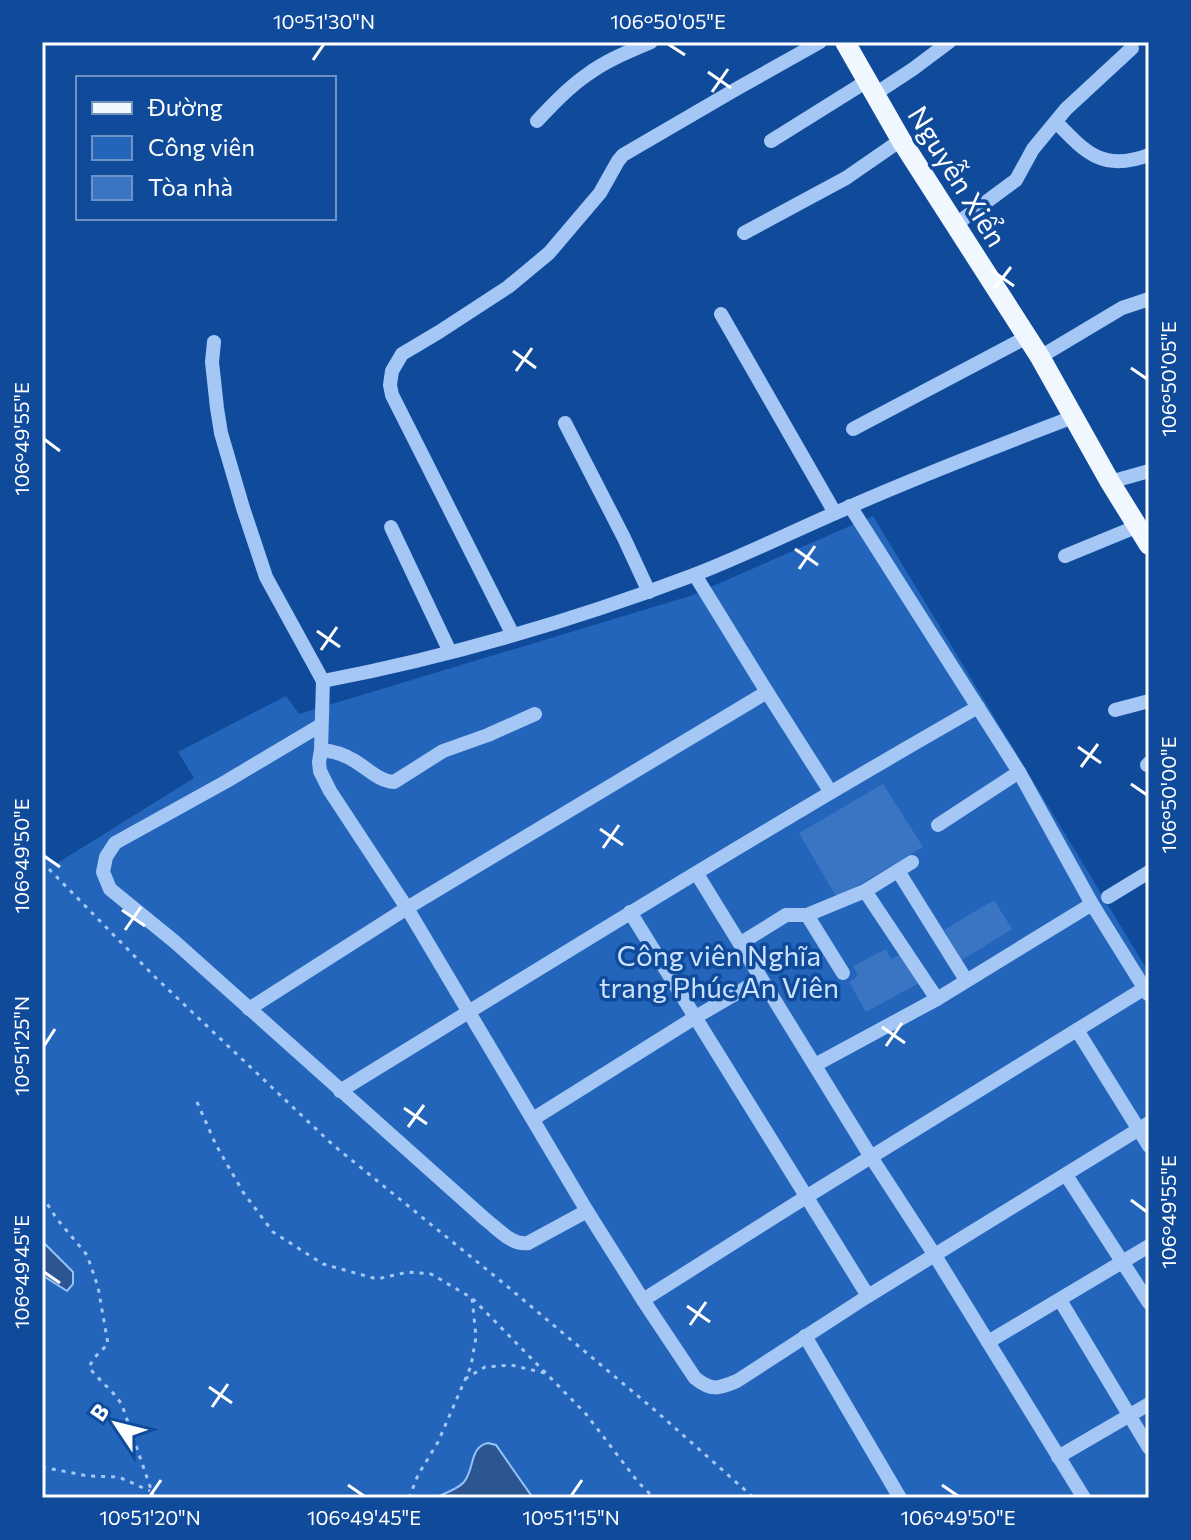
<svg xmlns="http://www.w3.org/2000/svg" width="1191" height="1540" font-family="Commissioner,sans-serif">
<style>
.green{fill:#2365ba}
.water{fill:#2b5691;stroke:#95c2f8;stroke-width:2}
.building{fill:#3975c3}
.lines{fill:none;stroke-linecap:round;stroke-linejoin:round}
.path{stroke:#a4c7f5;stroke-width:3;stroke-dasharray:4 6;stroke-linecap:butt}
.minor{stroke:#a4c7f5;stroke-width:14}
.major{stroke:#f1f7ff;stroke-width:20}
.ticks{fill:none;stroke:#fff;stroke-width:3}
.labels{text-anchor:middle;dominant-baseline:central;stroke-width:7;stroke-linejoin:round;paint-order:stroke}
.street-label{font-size:28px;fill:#fff;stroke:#104b9b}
.park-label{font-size:28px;fill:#cce2fe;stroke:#104b9b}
.neatline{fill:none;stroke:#fff;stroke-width:3}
.ticks-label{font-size:20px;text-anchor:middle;fill:#fff}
</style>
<rect width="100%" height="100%" fill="#104b9b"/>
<!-- green -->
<polygon class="green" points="873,516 1149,973 1149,1498 42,1498 42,850 56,864 194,778 178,752 286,696 299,714 690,596"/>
<!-- water -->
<g class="water">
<polygon points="42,1241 73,1272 73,1284 67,1291 42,1275"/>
<path d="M488,1443L496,1445L533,1498H435C444,1493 457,1490 464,1482C475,1469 469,1447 488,1443Z"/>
</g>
<!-- building -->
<g class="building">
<polygon points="883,784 923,847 837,898 799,833"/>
<polygon points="994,900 1012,929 962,960 944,930"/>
<polygon points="886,949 891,959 902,954 919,983 866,1012 849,982 858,976 853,966"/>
</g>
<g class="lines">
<!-- path -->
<g class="path">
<polyline points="42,862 155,977 333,1145 502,1282 657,1412 754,1498"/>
<polyline points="197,1102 216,1145 243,1192 273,1232 323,1264 377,1279 408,1272 431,1274 472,1298 586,1414 638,1482 654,1498"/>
<path d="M42,1196L57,1219L87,1255L98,1287L108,1344L94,1358L89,1367C99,1381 113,1390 122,1405L154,1498"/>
<polyline points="465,1379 485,1367 511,1365 545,1373"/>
<polyline points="42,1467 88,1476 119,1477 150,1491"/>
<polyline points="409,1498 418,1475 438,1442 471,1366 476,1337 472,1298"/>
</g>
<!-- minor -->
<g class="minor">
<polyline points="875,94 913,69 949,42"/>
<path d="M537,121C553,104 569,87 588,74C607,60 630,51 651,42"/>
<path d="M1056,122C1086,153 1103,172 1149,155"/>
<polyline points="771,141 867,81"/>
<polyline points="955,225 1016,180 1033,149 1066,109 1132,48"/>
<polyline points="744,233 846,178 901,140"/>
<polyline points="721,314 835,513"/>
<path d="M214,342L212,362L217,408L221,433L243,508L266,577L323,681C448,657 572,621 691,576C744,556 795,530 847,508C921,475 998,446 1073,417"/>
<polyline points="1040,357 1122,308 1149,299"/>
<polyline points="565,423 624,538 649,592"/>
<polyline points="853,429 1027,337"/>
<polyline points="1110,482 1149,471"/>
<polyline points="850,506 1019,772 1092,904 1148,994"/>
<polyline points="391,527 450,652"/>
<polyline points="1065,556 1138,526"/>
<polyline points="695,575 767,692 830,791"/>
<polyline points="513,635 392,395 390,385 392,371 402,354 439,332 508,287 549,253 600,193 618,161 623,155 738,88 820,42"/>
<path d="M323,681L321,750L319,762L320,771L330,791L407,908L587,1211L643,1300L695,1378C711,1391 718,1389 737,1381L868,1296L1149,1123"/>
<polyline points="1115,710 1149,701"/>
<path d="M321,725L227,781L115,843L106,857L103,872L110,889L175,942L485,1219C497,1228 512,1246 528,1243L587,1211"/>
<path d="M321,750C333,751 343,754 353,760C366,767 378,781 394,782L443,751L488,735L535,714"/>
<polyline points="1147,765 1149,763"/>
<polyline points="938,825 1019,772"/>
<polyline points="898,871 966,980"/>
<polyline points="697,874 871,1157 934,1254 1084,1498"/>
<polyline points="865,891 937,999"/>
<polyline points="1108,897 1149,872"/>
<polyline points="630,912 868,1296"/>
<polyline points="807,915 843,973"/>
<polyline points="741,943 786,915 807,915 865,891 912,862"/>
<polyline points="249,1009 407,908 767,692"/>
<polyline points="1077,1030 1149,1146"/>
<polyline points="815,1065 937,999 1092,904"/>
<path d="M340,1091C552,961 762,830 978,707"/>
<polyline points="533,1119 694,1018 761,979"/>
<polyline points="1066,1175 1149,1303"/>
<polyline points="643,1300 806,1197 1145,988"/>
<polyline points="1060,1300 1149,1448"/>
<polyline points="805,1336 900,1498"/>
<polyline points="988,1342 1149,1246"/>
<polyline points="1058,1457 1149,1404"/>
</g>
<!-- major -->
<polyline class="major" points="845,42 901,140 1040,357 1110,482 1149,545"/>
</g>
<!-- ticks -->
<path class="ticks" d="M668,44L685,55M313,60L324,44M708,72L731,88M712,92L728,69M991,270L1014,286M994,289L1011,267M513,351L536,368M1131,368L1147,379M516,371L532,348M44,439L60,451M795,549L818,565M799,569L815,546M317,631L340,647M321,650L337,627M1078,747L1101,763M1081,767L1098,744M1131,784L1147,795M600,829L623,845M603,848L619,825M44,856L60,867M122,910L145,926M125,930L141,907M882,1027L905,1043M44,1046L55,1029M886,1046L902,1023M404,1108L427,1124M408,1127L424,1105M1131,1200L1147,1212M44,1272L60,1283M687,1306L710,1322M690,1325L706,1302M209,1387L232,1403M212,1407L228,1384M348,1485L364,1496M942,1485L958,1496M150,1496L161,1480M571,1496L582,1480"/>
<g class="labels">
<!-- street labels -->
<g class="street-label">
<text transform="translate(958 176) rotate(58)">Nguyễn Xiển</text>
</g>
<!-- park labels -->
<g class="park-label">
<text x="719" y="955">Công viên Nghĩa<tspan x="719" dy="32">trang Phúc An Viên</tspan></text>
</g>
</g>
<!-- border -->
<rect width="1191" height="1540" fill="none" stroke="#104b9b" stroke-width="88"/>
<!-- legend -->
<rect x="76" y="76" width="260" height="144" fill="#104b9b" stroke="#7093c3" stroke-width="2"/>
<rect x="92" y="102" width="40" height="12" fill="#f1f7ff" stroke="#7093c3" stroke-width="2"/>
<text x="148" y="116" font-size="24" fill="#ffffff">Đường</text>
<rect x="92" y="136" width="40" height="24" fill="#2365ba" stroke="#7093c3" stroke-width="2"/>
<text x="148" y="156" font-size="24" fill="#ffffff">Công viên</text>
<rect x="92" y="176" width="40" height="24" fill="#3975c3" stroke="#7093c3" stroke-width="2"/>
<text x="148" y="196" font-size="24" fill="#ffffff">Tòa nhà</text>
<!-- north arrow -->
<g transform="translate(116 1424) rotate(305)" stroke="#104b9b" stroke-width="6" paint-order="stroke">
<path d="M0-6L14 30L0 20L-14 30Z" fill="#ffffff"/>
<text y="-12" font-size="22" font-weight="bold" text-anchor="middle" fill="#ffffff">B</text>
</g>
<rect x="44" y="44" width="1103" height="1452" class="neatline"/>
<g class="ticks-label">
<text x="324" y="29">10°51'30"N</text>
<text x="668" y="29">106°50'05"E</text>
<text transform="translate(1169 379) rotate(-90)" y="7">106°50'05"E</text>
<text transform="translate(22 439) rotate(-90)" y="7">106°49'55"E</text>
<text transform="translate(1169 795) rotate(-90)" y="7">106°50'00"E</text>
<text transform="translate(22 856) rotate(-90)" y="7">106°49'50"E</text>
<text transform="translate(22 1046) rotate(-90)" y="7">10°51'25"N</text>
<text transform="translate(1169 1212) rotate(-90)" y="7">106°49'55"E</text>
<text transform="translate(22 1272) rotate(-90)" y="7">106°49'45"E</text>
<text x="150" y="1525">10°51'20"N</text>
<text x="364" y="1525">106°49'45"E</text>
<text x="571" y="1525">10°51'15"N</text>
<text x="958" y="1525">106°49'50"E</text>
</g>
</svg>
